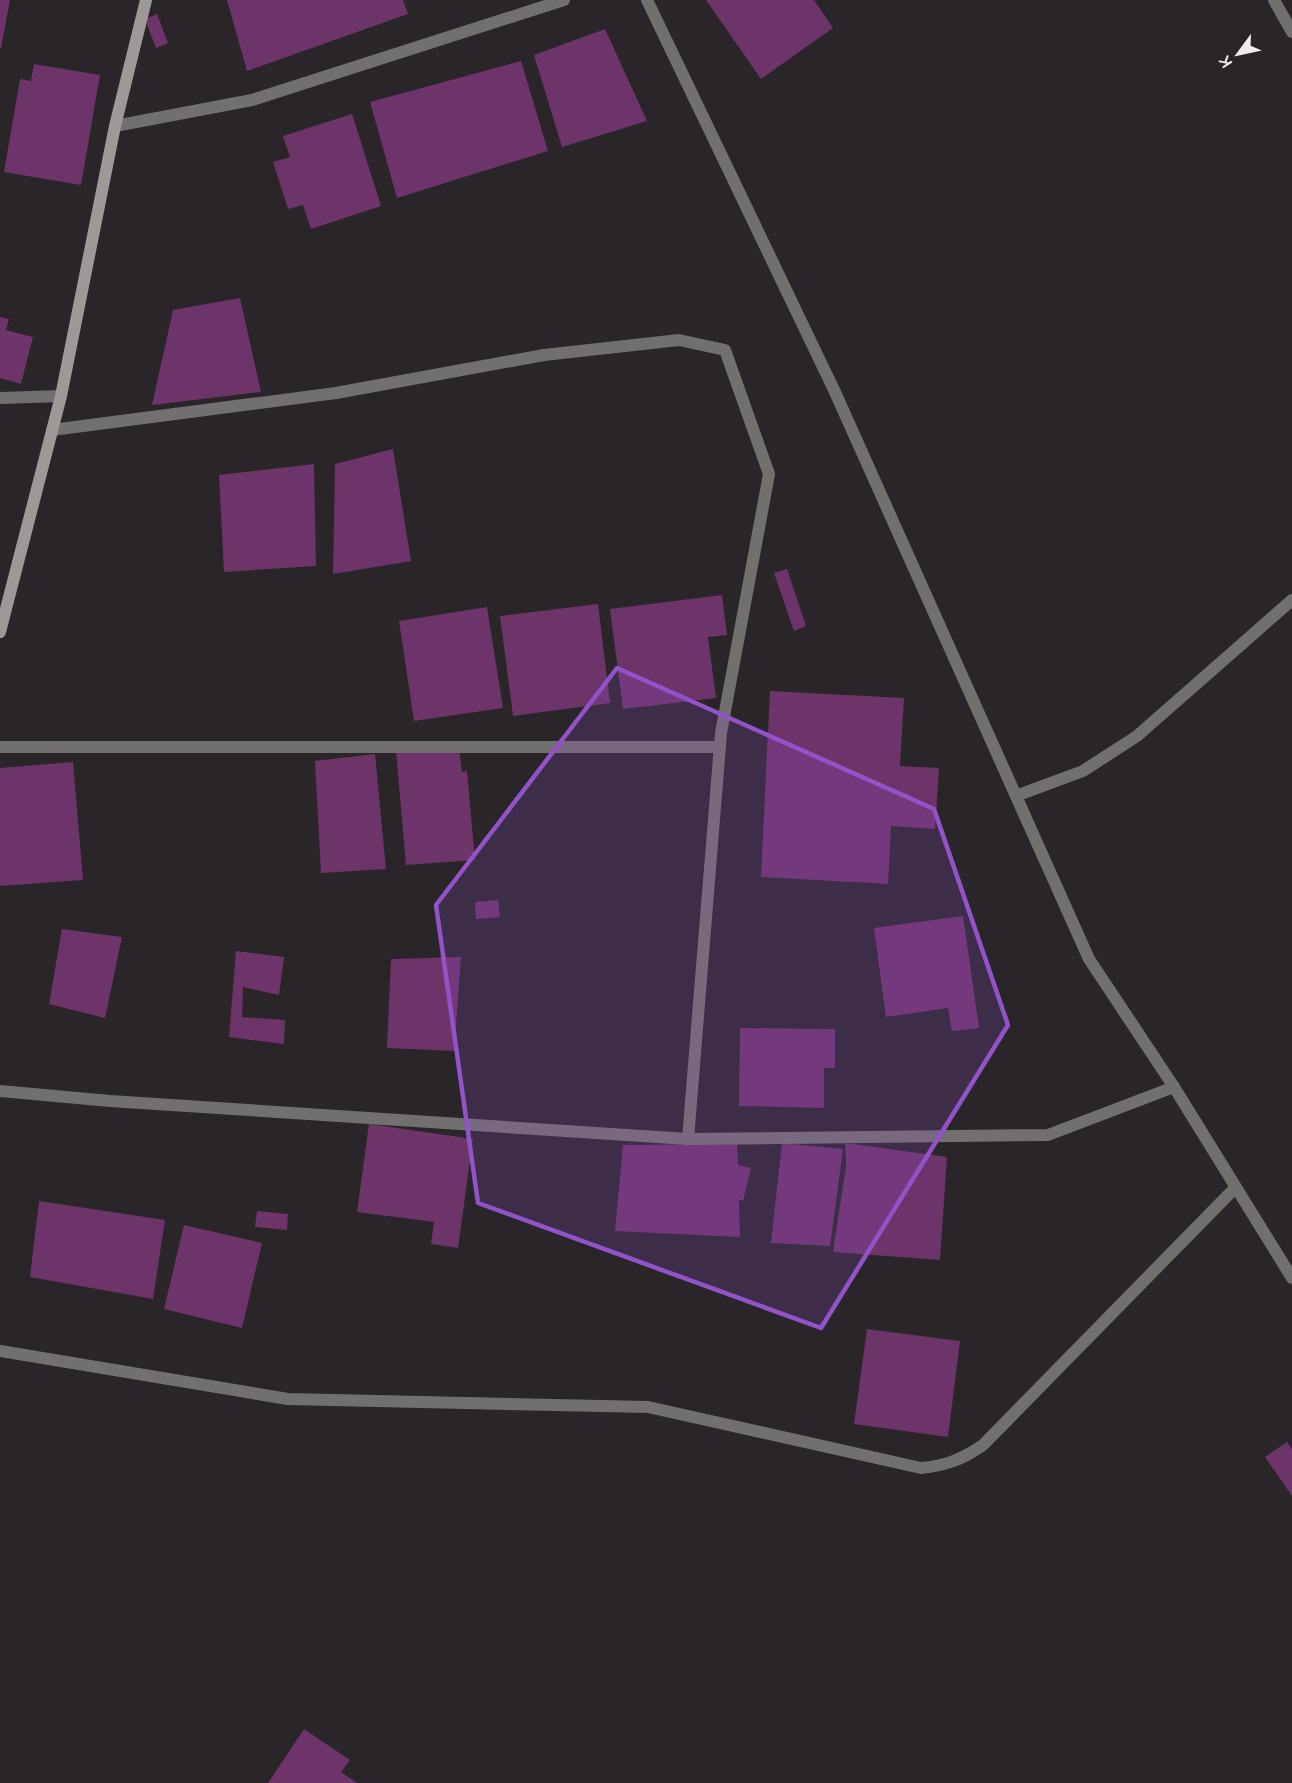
<svg xmlns="http://www.w3.org/2000/svg" width="1292" height="1783" font-family="Quicksand,sans-serif">
<style>
.building{fill:#6d3469}
.lines{fill:none;stroke-linecap:round;stroke-linejoin:round}
.street{stroke:#72706f;stroke-width:12}
.secondary{stroke:#9c9997;stroke-width:12}
.marked{fill:#9252c8;fill-opacity:0.2;stroke:#9252c8;stroke-width:4.5;stroke-linejoin:round}
</style>
<rect width="100%" height="100%" fill="#292528"/>
<!-- building -->
<g class="building">
<polygon points="0,0 10,0 1,48 0,48"/>
<polygon points="227,0 403,0 408,14 247,71"/>
<polygon points="706,0 814,0 833,28 761,79"/>
<polygon points="157,14 168,43 156,48 145,19"/>
<polygon points="605,29 647,121 562,147 534,55"/>
<polygon points="521,61 548,151 397,198 370,102"/>
<polygon points="34,64 100,75 81,185 4,172 20,79 31,81"/>
<polygon points="352,114 381,206 311,229 303,205 288,209 273,162 290,157 283,136"/>
<polygon points="240,298 261,392 152,405 173,310"/>
<polygon points="0,317 9,319 6,330 33,337 21,384 0,378"/>
<polygon points="393,449 411,561 333,574 335,464"/>
<polygon points="314,464 316,566 224,572 219,475"/>
<polygon points="787,569 806,626 794,631 774,573"/>
<polygon points="722,595 727,635 708,637 716,698 623,709 610,609"/>
<polygon points="598,604 610,703 513,716 500,616"/>
<polygon points="487,607 503,708 414,721 399,621"/>
<polygon points="770,691 904,698 900,766 939,768 935,829 891,826 888,884 761,877"/>
<polygon points="459,746 462,772 467,771 475,860 406,865 396,751"/>
<polygon points="375,754 386,869 321,873 315,761"/>
<polygon points="73,762 83,880 0,886 0,768"/>
<polygon points="498,900 500,917 476,919 475,902"/>
<polygon points="963,916 979,1028 952,1031 948,1008 886,1017 874,928"/>
<polygon points="62,929 122,937 105,1018 49,1004"/>
<polygon points="236,951 284,957 279,995 243,987 242,1017 285,1020 284,1044 229,1037"/>
<polygon points="461,957 454,1051 387,1048 391,959"/>
<polygon points="740,1028 835,1029 835,1068 824,1068 824,1108 739,1106"/>
<polygon points="369,1124 473,1139 458,1248 431,1244 434,1222 357,1212"/>
<polygon points="782,1143 843,1149 830,1246 771,1243"/>
<polygon points="845,1143 947,1157 940,1260 833,1252 846,1166"/>
<polygon points="737,1144 738,1165 751,1168 743,1201 739,1200 740,1237 615,1231 623,1145"/>
<polygon points="39,1201 165,1220 153,1299 30,1277"/>
<polygon points="257,1211 288,1214 287,1230 255,1227"/>
<polygon points="184,1225 262,1243 242,1328 164,1309"/>
<polygon points="867,1329 960,1341 948,1437 854,1424"/>
<polygon points="1287,1442 1292,1449 1292,1496 1265,1457"/>
<polygon points="304,1729 350,1760 341,1772 357,1783 268,1783"/>
</g>
<g class="lines">
<!-- street -->
<g class="street">
<polyline points="647,0 835,392 1089,959 1174,1087 1292,1278"/>
<polyline points="1274,0 1292,32"/>
<polyline points="115,126 252,100 564,0"/>
<polyline points="0,398 61,396"/>
<polyline points="52,430 336,393 544,355 679,340 725,350 769,474 721,733 688,1139"/>
<polyline points="0,747 720,747"/>
<polyline points="1016,796 1083,771 1137,736 1292,600"/>
<polyline points="0,1091 110,1101 688,1139 1048,1135 1174,1087"/>
<path d="M0,1351L288,1399L648,1407L921,1468C945,1466 963,1459 983,1445L1235,1188"/>
</g>
<!-- secondary -->
<polyline class="secondary" points="0,632 61,396 115,126 146,0"/>
</g>
<!-- marked area -->
<path class="marked" d="M617,668L934,809L1008,1025L821,1328L478,1203L436,905Z"/>
<!-- north arrow -->
<g transform="translate(1238 54) rotate(237)" stroke="#292528" stroke-width="4.5" paint-order="stroke">
<path d="M0-4.5L10 22L0 15L-10 22Z" fill="#eeecee"/>
<text y="-9" font-size="16" font-weight="bold" text-anchor="middle" fill="#eeecee">K</text>
</g>
</svg>
